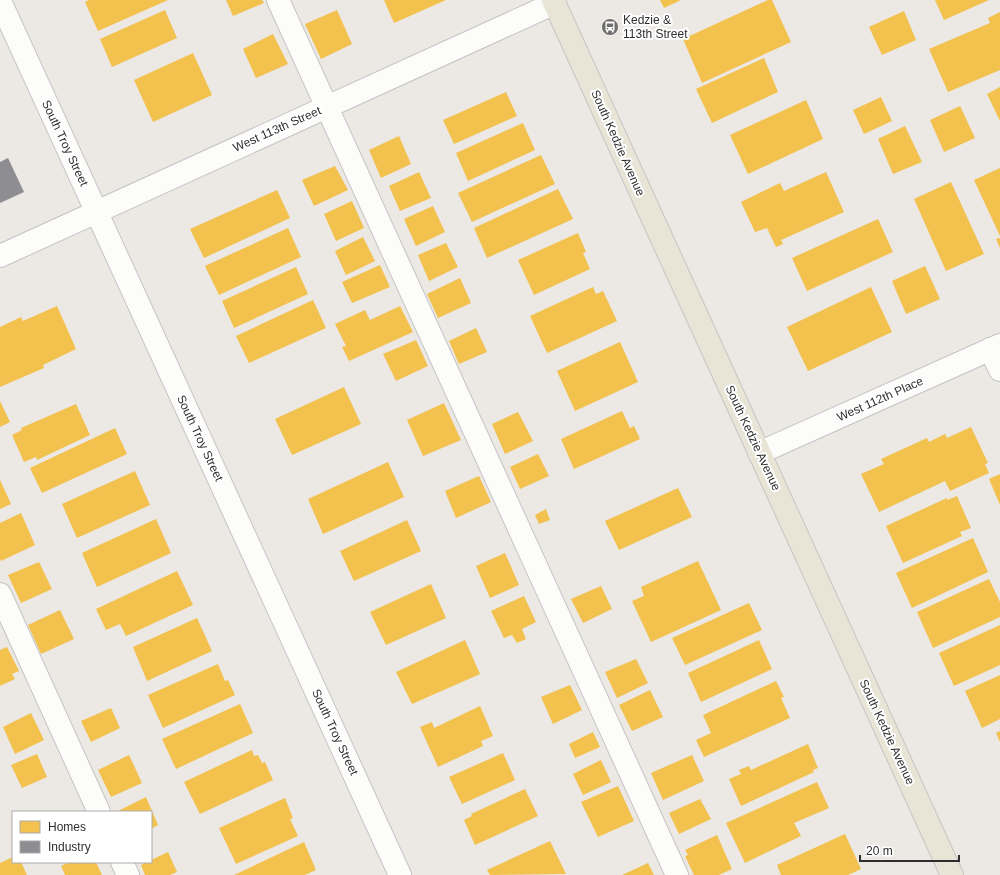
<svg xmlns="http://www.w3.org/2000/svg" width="1000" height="875" font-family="Arial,sans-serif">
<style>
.homes{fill:#f2c14e}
.industry{fill:#8d8d92}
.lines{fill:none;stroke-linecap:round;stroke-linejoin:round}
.minor-casing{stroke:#c5c4c5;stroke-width:24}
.major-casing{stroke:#c6c5c4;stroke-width:24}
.minor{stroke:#fcfcfb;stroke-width:22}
.major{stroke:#e8e4d6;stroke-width:22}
.labels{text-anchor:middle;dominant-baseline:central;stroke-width:4;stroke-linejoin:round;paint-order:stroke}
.poi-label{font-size:12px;fill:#2e2e2e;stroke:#fff;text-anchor:start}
.street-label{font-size:12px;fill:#2e2e2e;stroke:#fff}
</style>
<rect width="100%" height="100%" fill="#ece8e4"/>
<!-- homes -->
<g class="homes">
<polygon points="89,0 168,0 98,31 85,2"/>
<polygon points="226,0 262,0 264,3 233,16"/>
<polygon points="384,0 446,0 394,23"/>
<polygon points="660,0 681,0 664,8"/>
<polygon points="768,0 772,0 791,42 702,83 683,39"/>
<polygon points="935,0 989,0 944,20"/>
<polygon points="165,10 177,38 112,67 100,39"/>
<polygon points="337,10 352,44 321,59 305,24"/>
<polygon points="904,11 916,40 882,55 869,27"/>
<polygon points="1000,12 1000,70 948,92 929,49 990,23 988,18"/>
<polygon points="273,34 288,64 256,78 243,49"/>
<polygon points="193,53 212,95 153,122 134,80"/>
<polygon points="764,58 778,92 712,123 696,89"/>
<polygon points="1000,87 1000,121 987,94"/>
<polygon points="506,92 517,116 454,144 443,120"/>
<polygon points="881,97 892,121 864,134 853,110"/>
<polygon points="806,100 823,139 748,174 730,135"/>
<polygon points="960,106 975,138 944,152 930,120"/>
<polygon points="523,123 535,150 468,181 456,153"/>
<polygon points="905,126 922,162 893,174 878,139"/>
<polygon points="399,136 411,164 381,178 369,150"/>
<polygon points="541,155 555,184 472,222 458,193"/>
<polygon points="335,166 348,190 314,206 302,180"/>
<polygon points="1000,168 1000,236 974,180"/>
<polygon points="419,172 431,198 400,211 389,186"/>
<polygon points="826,172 844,212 781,240 783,244 776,247 767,228 755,232 741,202 780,183 784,191"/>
<polygon points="951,182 984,254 946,271 914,199"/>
<polygon points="558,189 573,219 487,258 474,228"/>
<polygon points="277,190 290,218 204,258 190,229"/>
<polygon points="352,201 364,228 336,241 324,214"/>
<polygon points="433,206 445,232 416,246 404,219"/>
<polygon points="878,219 893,252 807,291 792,258"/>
<polygon points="288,228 301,257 219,295 205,266"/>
<polygon points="578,233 586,252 583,253 590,269 534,295 518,260"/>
<polygon points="363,237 375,261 346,275 335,251"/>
<polygon points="1000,238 1000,248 996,239"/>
<polygon points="446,243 458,267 429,281 418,255"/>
<polygon points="380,265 390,287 352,303 342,282"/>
<polygon points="925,266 940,299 906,314 892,281"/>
<polygon points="296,267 308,294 234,328 222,301"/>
<polygon points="460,278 471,303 438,318 427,294"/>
<polygon points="593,287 596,294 603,291 617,321 547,353 530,316"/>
<polygon points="871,287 892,332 808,371 787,327"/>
<polygon points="313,300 326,328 249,363 236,336"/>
<polygon points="57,306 76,349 43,365 44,368 0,387 0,327 21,317 23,321"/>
<polygon points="400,306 413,332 349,361 342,347 346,346 335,324 365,310 370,320"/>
<polygon points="476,328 487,352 459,364 449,341"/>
<polygon points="416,340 428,366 396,381 383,354"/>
<polygon points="620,342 638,382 575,411 557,371"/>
<polygon points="344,387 361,424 292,455 275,419"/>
<polygon points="0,401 10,422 0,427"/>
<polygon points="444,403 461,440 423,456 407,420"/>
<polygon points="76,404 90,435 37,460 36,457 24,462 12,435 22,430 21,428"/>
<polygon points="622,411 630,428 634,426 640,439 574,469 561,439"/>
<polygon points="518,412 533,441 505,454 492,424"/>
<polygon points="971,427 988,463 985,464 989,473 950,491 945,481 879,512 861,474 884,464 881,459 927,438 929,442 945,434 947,438"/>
<polygon points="115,428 127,454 42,493 30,468"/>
<polygon points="538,454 549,476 520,489 510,467"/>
<polygon points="388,462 404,497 323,534 308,499"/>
<polygon points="135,471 150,505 77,538 62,504"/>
<polygon points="1000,474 1000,505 989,479"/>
<polygon points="479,476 491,502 456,518 445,491"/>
<polygon points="0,480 11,504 0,509"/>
<polygon points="678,488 692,517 619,550 605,521"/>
<polygon points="957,496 971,528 960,532 962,536 903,563 886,526 947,498 947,500"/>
<polygon points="546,509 550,520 539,524 535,515"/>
<polygon points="21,513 35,545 1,561 0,559 0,523"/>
<polygon points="156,519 171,553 97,587 82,553"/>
<polygon points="407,520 421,551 354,581 340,551"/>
<polygon points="973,538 988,572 912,608 896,573"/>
<polygon points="505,553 519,585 490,598 476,566"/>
<polygon points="698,561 721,610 651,642 632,601 644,596 641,587"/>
<polygon points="39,562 52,589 21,603 8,575"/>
<polygon points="177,571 193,605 126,636 120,624 106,630 96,609"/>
<polygon points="989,579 1000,602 1000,617 933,648 917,612"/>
<polygon points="431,584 446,618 386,645 370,612"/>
<polygon points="601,586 612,609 583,623 571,599"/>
<polygon points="524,596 536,622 522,629 526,639 517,643 512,635 504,638 491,611"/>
<polygon points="749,603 762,630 685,665 672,638"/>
<polygon points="60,610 74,639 41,654 28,625"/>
<polygon points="197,618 212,651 147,681 133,647"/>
<polygon points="1000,625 1000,665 954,686 939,653"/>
<polygon points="465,640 480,674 412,704 396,672"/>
<polygon points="759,640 772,669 701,702 688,673"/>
<polygon points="7,647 19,671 12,674 15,679 0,686 0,650"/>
<polygon points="636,659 648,683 617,698 605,672"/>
<polygon points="218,664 225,681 228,680 235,695 163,728 148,695"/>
<polygon points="1000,675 1000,719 982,728 965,691"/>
<polygon points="776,681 784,697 781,698 790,718 704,757 696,740 711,733 703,715"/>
<polygon points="570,685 582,710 553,724 541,697"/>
<polygon points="650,690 663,717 632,731 619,705"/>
<polygon points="240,704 253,733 176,769 162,739"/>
<polygon points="480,706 493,736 481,741 483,746 438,767 420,727 432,722 434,728"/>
<polygon points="111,708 120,728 91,742 81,721"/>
<polygon points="31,713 44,740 15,754 3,727"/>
<polygon points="1000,731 1000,742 996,733"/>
<polygon points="593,732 600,747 575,758 569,744"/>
<polygon points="808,744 818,768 813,770 814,772 741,806 729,779 741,774 739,770 749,766 751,770"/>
<polygon points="252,750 254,756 258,755 262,763 265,762 273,780 200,814 184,782"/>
<polygon points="503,753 515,780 462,804 449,777"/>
<polygon points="37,754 47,777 22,788 11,765"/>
<polygon points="129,755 142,783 111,797 98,770"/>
<polygon points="692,755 704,781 663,800 651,773"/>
<polygon points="601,760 611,782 583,795 573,774"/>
<polygon points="817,782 829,808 794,823 801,836 745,863 726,823"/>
<polygon points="618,786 634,821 598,837 581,802"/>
<polygon points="525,789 538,816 475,845 464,820 472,816 471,814"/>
<polygon points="146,797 158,825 151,829 151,812 116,812"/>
<polygon points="285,798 293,818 290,819 298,836 236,864 219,828"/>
<polygon points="700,799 711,819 679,834 669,813"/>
<polygon points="845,834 861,869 848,875 781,875 777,865"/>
<polygon points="717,835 732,869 719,875 694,875 685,856 688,855 685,850"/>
<polygon points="550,841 566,874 490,875 487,870"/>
<polygon points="304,842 316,870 305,875 234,875"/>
<polygon points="168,852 177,872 170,875 145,875 141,865 146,862 151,862 151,860"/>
<polygon points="13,857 13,862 21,862 27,875 0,875 0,863"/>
<polygon points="70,862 96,862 102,875 65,875 61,866"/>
<polygon points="648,863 654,875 622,875"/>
</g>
<!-- industry -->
<polygon class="industry" points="8,158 24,192 0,203 0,162"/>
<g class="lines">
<!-- minor casing -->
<g class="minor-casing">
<g id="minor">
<polyline points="278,0 677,875"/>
<polyline points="0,1 400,875"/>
<polyline points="0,256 555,3"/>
<polyline points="990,349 1000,370"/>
<polyline points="759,453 1000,345"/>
<polyline points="0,594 99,812"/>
<polyline points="122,862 128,875"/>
</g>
</g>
<!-- major casing -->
<g class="major-casing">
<polyline id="major" points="553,0 952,875"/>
</g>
<!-- minor -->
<use href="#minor" class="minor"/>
<!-- major -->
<use href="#major" class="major"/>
</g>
<!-- icons -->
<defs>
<g id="bus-disc" transform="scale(0.9)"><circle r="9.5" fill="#706f6e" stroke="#fff"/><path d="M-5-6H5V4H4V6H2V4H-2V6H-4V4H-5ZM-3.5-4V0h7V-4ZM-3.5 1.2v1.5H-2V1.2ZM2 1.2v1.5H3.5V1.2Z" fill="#fff"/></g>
</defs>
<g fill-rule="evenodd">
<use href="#bus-disc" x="610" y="27"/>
</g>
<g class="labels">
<!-- poi labels -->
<g class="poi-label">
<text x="623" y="20">Kedzie &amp;<tspan x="623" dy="14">113th Street</tspan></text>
</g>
<!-- street labels -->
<g class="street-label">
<text transform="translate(277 129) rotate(-24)">West 113th Street</text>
<text transform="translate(65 143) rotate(65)">South Troy Street</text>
<text transform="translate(618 143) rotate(66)">South Kedzie Avenue</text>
<text transform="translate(880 399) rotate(-24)">West 112th Place</text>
<text transform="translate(200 438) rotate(65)">South Troy Street</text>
<text transform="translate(753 438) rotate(65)">South Kedzie Avenue</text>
<text transform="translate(335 732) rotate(65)">South Troy Street</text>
<text transform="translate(887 732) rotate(65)">South Kedzie Avenue</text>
</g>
</g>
<!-- legend -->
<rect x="12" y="811" width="140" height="52" fill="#ffffff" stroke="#ababab"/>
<rect x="20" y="821" width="20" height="12" fill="#f2c14e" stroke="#ababab"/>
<text x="48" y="831" font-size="12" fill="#2e2e2e">Homes</text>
<rect x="20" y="841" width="20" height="12" fill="#8d8d92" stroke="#ababab"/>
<text x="48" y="851" font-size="12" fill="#2e2e2e">Industry</text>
<!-- scale -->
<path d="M860 855v6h99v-6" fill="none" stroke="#2e2e2e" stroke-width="2"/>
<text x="866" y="855" font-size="12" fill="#2e2e2e" stroke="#ffffff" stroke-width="3" paint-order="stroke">20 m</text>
</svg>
